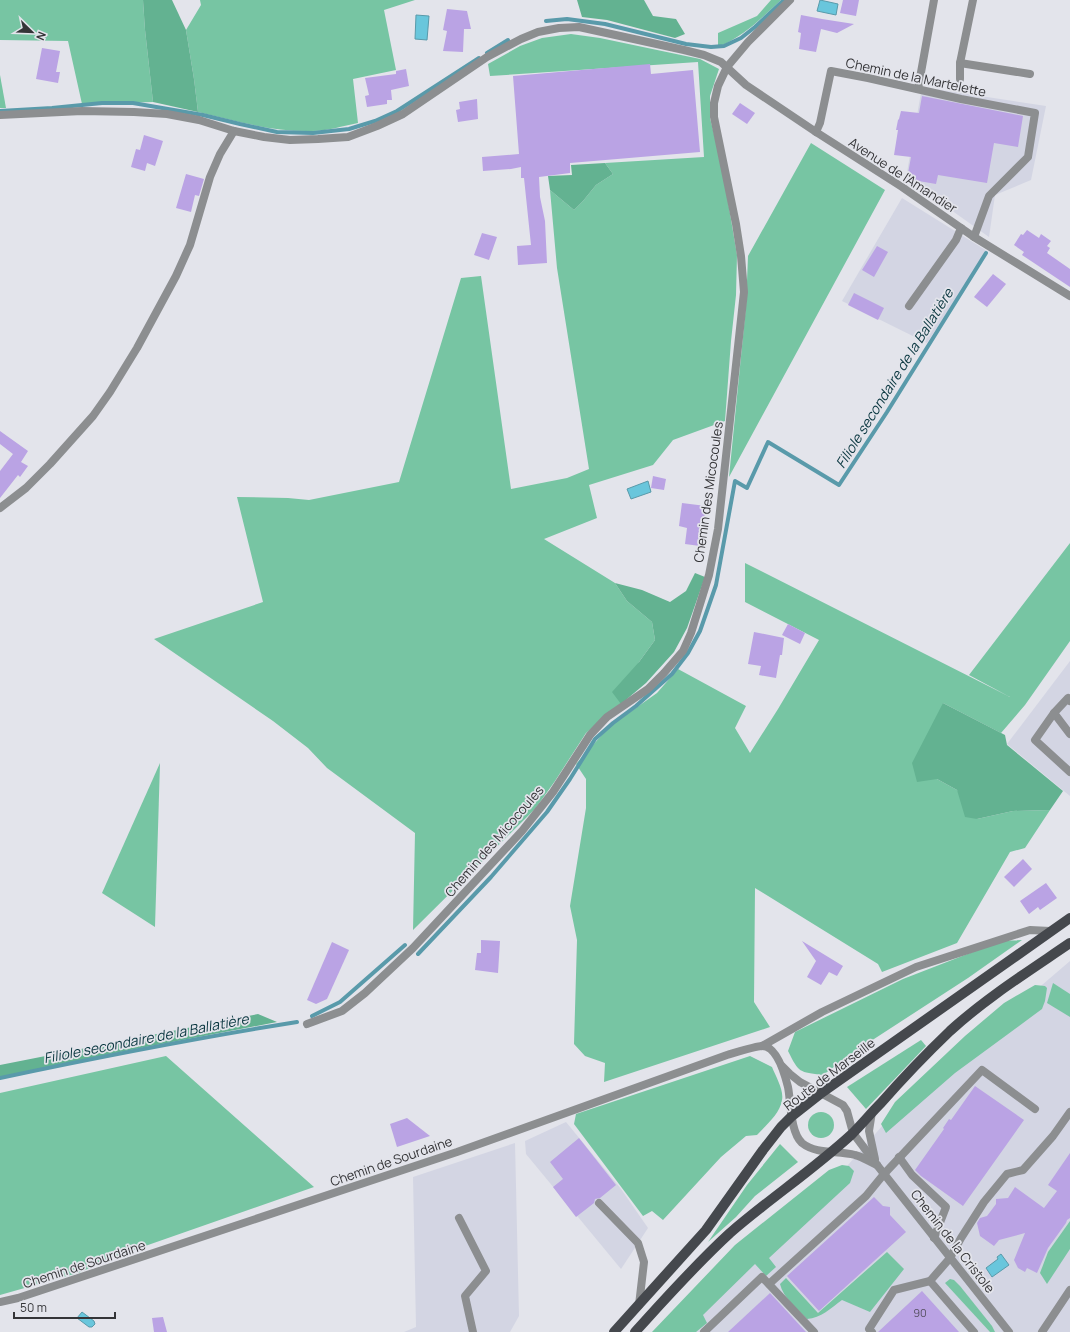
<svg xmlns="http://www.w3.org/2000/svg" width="1070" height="1332" font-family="Manrope,sans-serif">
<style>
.built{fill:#d3d5e3}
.green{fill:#77c5a3}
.forest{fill:#63b291}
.water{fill:#69c6dc;stroke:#599aaa}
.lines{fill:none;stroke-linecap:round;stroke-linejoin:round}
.stream{stroke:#599aaa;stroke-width:4}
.building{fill:#baa3e4}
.service{stroke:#8c8e90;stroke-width:8}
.minor{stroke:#8c8e90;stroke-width:8}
.primary{stroke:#45484d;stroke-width:10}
.labels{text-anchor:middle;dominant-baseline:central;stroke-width:3.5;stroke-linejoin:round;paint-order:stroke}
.number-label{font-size:11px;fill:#565062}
.street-label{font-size:13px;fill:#343437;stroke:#e3e4eb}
.water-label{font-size:14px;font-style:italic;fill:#0a3740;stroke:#e3e4eb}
</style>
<rect width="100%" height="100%" fill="#e3e4eb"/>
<!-- built -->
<g class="built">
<polygon points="922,87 1046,106 1031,180 995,195 989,237 906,178"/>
<polygon points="902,198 987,251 927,343 842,301"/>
<polygon points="1070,661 1070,796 1007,744"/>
<polygon points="1070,961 1070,1332 682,1332 841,1173 897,1109"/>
<polygon points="566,1122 621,1189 648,1228 621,1269 526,1154 525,1141"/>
<polygon points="515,1143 519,1316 510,1332 404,1332 416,1327 413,1177"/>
</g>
<!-- green -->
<g class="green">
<polygon points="0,0 143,0 145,30 153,102 82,104 68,41 0,40"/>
<path d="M200,0H415L384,10L396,70L353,79L358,123C343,126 327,131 312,131C273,132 236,121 198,112L194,79L186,30L201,5Z"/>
<path d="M771,0H781C759,20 746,35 718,47V33L757,16Z"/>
<polygon points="571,34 600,38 700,59 719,69 710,96 710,118 722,166 737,255 736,295 731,341 725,421 673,440 653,465 589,485 597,518 544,539 615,583 627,601 652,622 655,640 639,662 621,704 586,733 555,781 535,809 413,930 415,833 327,768 308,748 273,721 154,639 263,602 237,497 288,498 309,500 399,482 461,278 481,276 511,489 567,478 589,469 557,268 550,190 574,210 583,201 596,185 613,174 605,163 704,157 698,62 490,76 488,64 520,46 542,38"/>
<polygon points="0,75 6,108 0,108"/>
<polygon points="811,143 885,190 729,477 746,306 748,256"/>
<polygon points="1070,543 1070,641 1025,705 1001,733 943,703 937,779 957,790 977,819 1013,811 1050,810 1025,848 1010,852 957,943 882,972 878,964 755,888 754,1002 770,1027 604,1082 605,1063 585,1056 574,1044 577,940 570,906 586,808 586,779 576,764 609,727 657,693 678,669 746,706 735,728 750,753 778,709 819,640 745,602 745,563 1010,697 969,675"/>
<polygon points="160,763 155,927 102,893"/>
<path d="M1022,940L968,978L854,1052L823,1075C799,1072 799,1073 788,1051L795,1032L903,979L1001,941Z"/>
<polygon points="1053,983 1070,994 1070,1017 1047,1003"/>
<polygon points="1035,985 1045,986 1047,988 1045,1001 1042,1009 955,1073 886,1133 881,1124 895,1102 965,1036 1004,1003"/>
<polygon points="921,1040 926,1046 866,1109 847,1087"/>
<polygon points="166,1056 314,1187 108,1259 81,1272 0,1295 0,1093"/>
<path d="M750,1056L772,1067C776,1077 784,1090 782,1100C780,1114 766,1125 757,1135L746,1136L721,1157L663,1220L652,1211L643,1216L574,1124L576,1114Z"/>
<circle cx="821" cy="1125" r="13"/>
<polygon points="780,1144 798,1162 755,1196 736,1217 708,1242 747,1185"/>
<polygon points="842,1165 849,1166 854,1171 850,1183 769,1258 776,1267 766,1276 755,1264 703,1315 707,1323 696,1332 652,1332 735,1245 829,1170"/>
<polygon points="1070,1221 1070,1249 1047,1284 1040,1273 1048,1252"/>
<path d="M887,1252L904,1269L870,1312L842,1300C831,1308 821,1318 807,1319C798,1309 783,1298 780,1284L786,1278L818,1313Z"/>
<polygon points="950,1279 954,1280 960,1286 992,1326 995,1332 990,1332 945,1283"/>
</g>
<!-- forest -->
<g class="forest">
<polygon points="143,0 172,0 186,30 194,79 198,112 153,102 145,30"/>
<polygon points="577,0 644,0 653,16 676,19 685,34 675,38 607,20 582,17"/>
<polygon points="605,163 613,174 596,185 583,201 574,210 550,190 548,176 572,175 571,165"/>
<polygon points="695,573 705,577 687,628 674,652 646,683 621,704 612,692 639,662 655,640 652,622 627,601 615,583 642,590 670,602 686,591"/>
<polygon points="943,703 1005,735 1007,745 1063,791 1050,810 1013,811 977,819 965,817 957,790 937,779 917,782 912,763"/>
<polygon points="258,1014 277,1022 125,1051 0,1077 0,1065"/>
</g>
<!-- water -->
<g class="water">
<polygon points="820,0 838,4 836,15 817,11"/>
<polygon points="416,15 429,16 427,40 415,39"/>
<polygon points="648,481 651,492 631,499 627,489"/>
<polygon points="1001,1254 1009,1265 992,1277 986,1268 998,1259 997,1257"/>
<polygon points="82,1312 94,1321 95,1324 92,1327 89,1327 77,1318"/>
</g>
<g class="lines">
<!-- stream -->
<g class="stream">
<polyline points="546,21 567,19 605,24 686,44 711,47 724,46 741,38 755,27 784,0"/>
<polyline points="487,53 508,40"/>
<polyline points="0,111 52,108 102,103 133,103 203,115 240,124 277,132 313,133 349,129 375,121 397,111 479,58"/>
<polyline points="418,954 491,877 547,812 570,779 595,739 613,723 636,706 672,674 688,653 700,631 716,585 735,481 747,488 768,442 839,485 887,412 986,253"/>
<polyline points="312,1016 340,1002 405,945"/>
<path d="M0,1078C99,1057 197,1038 297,1022"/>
</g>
</g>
<!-- building -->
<g class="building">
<polygon points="843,0 859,0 856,16 840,13"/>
<polygon points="447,9 467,11 471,29 464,29 463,52 443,51 447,31 443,30"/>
<polygon points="801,15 822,19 854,24 837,33 821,29 816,52 799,49 801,33 798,32"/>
<polygon points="42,48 60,51 56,72 60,72 58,83 36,79"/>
<polygon points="650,64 651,74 693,70 700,152 570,163 570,173 539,177 540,197 545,221 547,263 518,265 517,246 531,245 524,178 521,178 521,167 511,169 483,171 482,157 519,154 513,76"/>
<polygon points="406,69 409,86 391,90 392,100 387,100 387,104 367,107 365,96 369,95 365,78 396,74 396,71"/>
<polygon points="922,96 1023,116 1018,147 994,143 987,183 938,175 936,184 907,179 911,157 894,155 898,130 896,130 898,120 899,119 901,111 919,113"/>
<polygon points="477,99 478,119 458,122 456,110 460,109 459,102"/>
<polygon points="740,103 755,113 747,124 732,114"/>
<polygon points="144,135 163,141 155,166 147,163 145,171 131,167 136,149 140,150"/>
<polygon points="186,174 204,179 199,196 195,195 191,212 176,208"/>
<polygon points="1027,230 1039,238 1041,234 1051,241 1047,246 1050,248 1047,253 1070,269 1070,287 1022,255 1024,252 1014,245 1021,234 1023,235"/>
<polygon points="482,233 497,237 489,260 474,255"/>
<polygon points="877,246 888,252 874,277 862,270"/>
<polygon points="993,274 1006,284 987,307 974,297"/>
<polygon points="854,293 884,308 878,320 848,305"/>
<polygon points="0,431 28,451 21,462 28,466 20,477 18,475 0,498 0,471 13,454 0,444"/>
<polygon points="653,476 666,479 664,490 651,488"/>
<polygon points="682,503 706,506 700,546 685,544 687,528 679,526"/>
<polygon points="788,624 805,633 800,644 782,635"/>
<polygon points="754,632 784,638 782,655 780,655 776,678 759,675 761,666 748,664"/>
<polygon points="1023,859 1032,869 1014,887 1004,877"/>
<polygon points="1046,883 1057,898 1040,910 1038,907 1029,914 1020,901"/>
<polygon points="481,940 500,941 498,973 475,970 477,953 481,953"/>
<polygon points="802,941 843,966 837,976 829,972 821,985 807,977 816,961"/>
<polygon points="332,942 349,950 327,999 316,1004 307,1000"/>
<polygon points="975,1086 1024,1120 963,1206 921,1176 915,1170 944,1129 943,1128 949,1119 951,1120"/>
<polygon points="407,1118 430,1136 397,1147 390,1124"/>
<polygon points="579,1138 616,1185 600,1198 595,1199 594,1203 576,1217 553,1187 563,1179 550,1162"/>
<polygon points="1070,1153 1070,1218 1067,1220 1066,1223 1048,1248 1037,1273 1027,1268 1025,1272 1018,1268 1014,1260 1025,1233 999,1240 994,1246 980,1236 977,1223 980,1218 987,1216 996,1204 996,1199 1008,1198 1015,1187 1044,1208 1057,1191 1048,1185"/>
<polygon points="874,1197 883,1206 890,1207 890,1215 906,1232 819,1311 787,1276"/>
<polygon points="922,1291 959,1332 878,1332"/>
<polygon points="770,1293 806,1332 728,1332"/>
<polygon points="163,1317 167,1332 154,1332 152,1318"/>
</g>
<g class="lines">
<!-- service -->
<g class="service">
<polyline points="960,63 1030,74"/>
<polyline points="960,79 960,63 973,0"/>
<polyline points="918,89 934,0"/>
<polyline points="816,132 820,123 831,71 868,78 961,99 1035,113 1028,157 989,196 974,237"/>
<polyline points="909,306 956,240 961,228"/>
<polyline points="1070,701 1068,698 1054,713 1070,734"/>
<polyline points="1054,713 1035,740 1070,772"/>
<polyline points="762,1046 822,1012 916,967 1030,930 1050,931"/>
<polyline points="899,1157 912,1175 946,1207 934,1238"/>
<polyline points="599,1203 638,1243 644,1262 639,1305"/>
<polyline points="459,1218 486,1271 465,1296 473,1332"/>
<polyline points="769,1284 866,1196 884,1174 982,1070 1035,1109"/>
<polyline points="704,1332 762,1277 814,1332"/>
<polyline points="872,1332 869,1329 894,1290 930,1281"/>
<polyline points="974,1332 930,1281 950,1258 961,1238 984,1202 1007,1174 1023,1170 1053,1136 1070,1112"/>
<polyline points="1042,1332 1070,1290"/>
</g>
<!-- minor -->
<g class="minor">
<polyline points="0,115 82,111 134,112 167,114 199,120 234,131 264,137 290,140 318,139 348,137 377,126 403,114 487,57 521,39 538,32 559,28 579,27 684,50 704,55 721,62 746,85 816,132 902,187 974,237 1070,296"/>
<polyline points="0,508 26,488 50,464 93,416 110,392 137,348 176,276 190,245 210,177 220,154 234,131"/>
<polyline points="307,1024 342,1011 365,993 413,948 522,831 553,792 590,735 607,717 648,689 664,673 683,651 691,633 709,575 718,529 744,292 741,256 736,224 714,117 714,103 718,86 727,67 748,42 790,0"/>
<polyline points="782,1066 790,1074 800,1082 843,1105 847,1111 853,1133 877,1165 1009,1332"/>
<polyline points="872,1112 869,1131 875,1159"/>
<path d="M0,1302L18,1298L457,1152L727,1055C734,1053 756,1046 762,1046C777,1046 785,1075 788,1087C791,1102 790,1132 802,1143C817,1155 838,1150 855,1155C863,1157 870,1162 877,1165"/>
</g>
<!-- primary -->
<g class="primary">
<polyline points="614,1332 706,1230 763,1150 781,1127 792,1116 820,1094 1070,918"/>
<path d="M635,1332C666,1298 696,1264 730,1233C769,1199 813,1170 852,1134C862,1124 871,1113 881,1103C903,1078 926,1054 950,1031C986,998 1029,971 1070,943"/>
</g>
</g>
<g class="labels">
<!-- number labels -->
<g class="number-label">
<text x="920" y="1312">90</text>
</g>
<!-- street labels -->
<g class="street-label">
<text transform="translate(916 77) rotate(12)">Chemin de la Martelette</text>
<text transform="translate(903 175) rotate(33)">Avenue de l'Amandier</text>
<text transform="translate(708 492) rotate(-82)">Chemin des Micocoules</text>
<text transform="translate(494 841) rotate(-49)">Chemin des Micocoules</text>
<text transform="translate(829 1074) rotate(-37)">Route de Marseille</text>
<text transform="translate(391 1161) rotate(-19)">Chemin de Sourdaine</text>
<text transform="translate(953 1241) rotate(52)">Chemin de la Cristole</text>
<text transform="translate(84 1264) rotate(-18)">Chemin de Sourdaine</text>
</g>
<!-- water labels -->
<g class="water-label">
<text transform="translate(894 378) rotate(-58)">Filiole secondaire de la Ballatière</text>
<text transform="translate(146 1038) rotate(-11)">Filiole secondaire de la Ballatière</text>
</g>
</g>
<!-- north arrow -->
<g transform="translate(32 32) rotate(113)" stroke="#e3e4eb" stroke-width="3" paint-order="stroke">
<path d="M0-3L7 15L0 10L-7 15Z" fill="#343437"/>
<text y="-6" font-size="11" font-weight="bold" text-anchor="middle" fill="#343437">N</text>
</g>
<!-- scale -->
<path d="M14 1312v6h101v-6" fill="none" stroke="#343437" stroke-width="2"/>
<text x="20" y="1312" font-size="12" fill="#343437" stroke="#e3e4eb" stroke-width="3" paint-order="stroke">50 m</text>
</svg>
